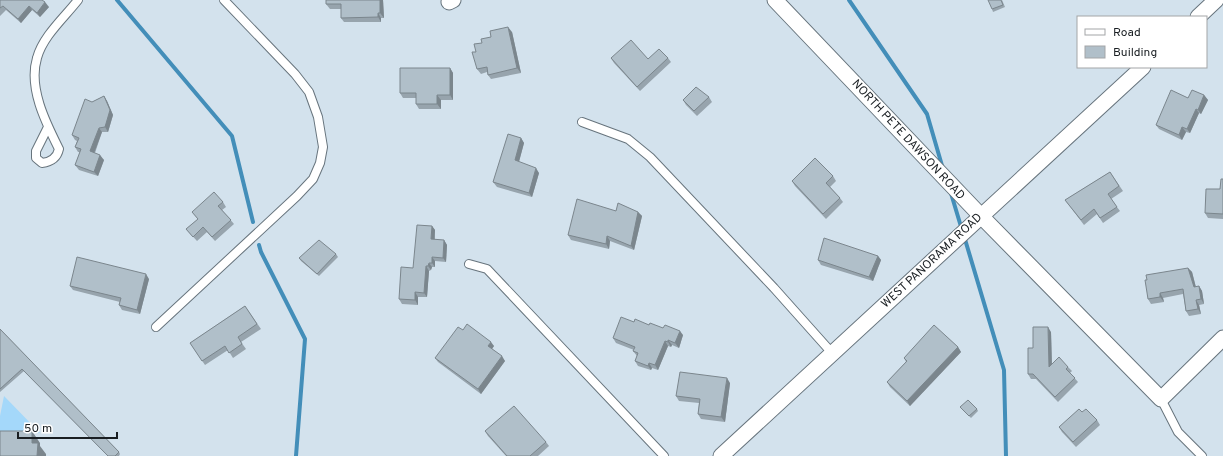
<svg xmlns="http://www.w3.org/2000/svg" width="1223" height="456" font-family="Overpass,sans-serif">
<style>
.green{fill:#a4d8fa}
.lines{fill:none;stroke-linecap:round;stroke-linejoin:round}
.stream{stroke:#438eb9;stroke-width:4}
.service-casing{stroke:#67747d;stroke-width:10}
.minor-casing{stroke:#67747d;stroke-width:17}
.service{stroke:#fff;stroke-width:8}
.minor{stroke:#fff;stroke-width:15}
.wall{fill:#97a4ad}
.shaded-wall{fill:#7b868d}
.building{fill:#b0bfc9;stroke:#7b868d}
.labels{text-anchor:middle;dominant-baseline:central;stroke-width:3;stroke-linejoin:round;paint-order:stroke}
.street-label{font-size:12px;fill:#191e22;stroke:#fff}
</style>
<rect width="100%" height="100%" fill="#d3e2ed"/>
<!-- green -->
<polygon class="green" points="4,396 40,433 0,431 0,416"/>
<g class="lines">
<!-- stream -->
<g class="stream">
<polyline points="117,0 232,136 253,222"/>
<polyline points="849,0 927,114 943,169"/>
<polyline points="950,190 962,230"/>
<polyline points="964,236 1004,370 1006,456"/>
<polyline points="259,245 261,252 305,339 296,456"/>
</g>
<!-- service casing -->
<g class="service-casing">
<g id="service">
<polyline points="582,122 628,139 650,157 774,288 832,353"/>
<path d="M48,127L36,151V158L42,163C51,162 57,158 59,149C46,123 28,88 37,58C43,36 64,18 78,0"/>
<polyline points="469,264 487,269 664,456"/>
<polyline points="156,327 297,196 313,179 320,163 323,147 318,117 309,92 295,74 224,0"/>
<polyline points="1161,399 1178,432 1202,456"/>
</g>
</g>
<!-- minor casing -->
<g class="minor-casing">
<g id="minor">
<polyline points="775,0 981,216 1161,399 1223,338"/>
<polyline points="449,2 453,0"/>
<polyline points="1198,17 1216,0"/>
<polyline points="721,456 1143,67"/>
</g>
</g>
<!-- service -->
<use href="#service" class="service"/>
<!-- minor -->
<use href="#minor" class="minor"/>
</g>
<!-- wall -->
<g class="wall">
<polygon points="0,0 49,7 40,17 32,10 21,23 6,10 0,16"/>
<polygon points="326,0 383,0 384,18 381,18 381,22 344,22 341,18 341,9 330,9 326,4"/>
<polygon points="1002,0 1005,7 993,12 992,9"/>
<polygon points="512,32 521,73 491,79 488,75 487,72 481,74 477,69 482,43 491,37"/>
<polygon points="611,58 648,59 668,58 671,62 640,91 614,63"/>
<polygon points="450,68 453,73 453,100 441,100 441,109 419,109 416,104 416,98 403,98 400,93"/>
<polygon points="1204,95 1208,100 1201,114 1199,113 1190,133 1186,132 1182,140 1159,129 1156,125 1188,98"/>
<polygon points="104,96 107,101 113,115 108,132 102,132 95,153 104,160 98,176 79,170 75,165 80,152 78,152 75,147 77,141 75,140 72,135 92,102"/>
<polygon points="709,97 712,102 697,116 686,105 683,100"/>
<polygon points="521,138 524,143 519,162 539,173 532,197 497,187 493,182"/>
<polygon points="1110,172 1123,191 1111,199 1120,211 1103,223 1097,214 1084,225 1065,200"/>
<polygon points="833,176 836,181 830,187 840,198 843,202 826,219 795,186 792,181"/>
<polygon points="1223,179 1223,219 1208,218 1205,213 1220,189"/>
<polygon points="223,202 226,207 222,210 234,224 215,241 207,232 197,241 186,229 198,219 192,212"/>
<polygon points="616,211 638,212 642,216 634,250 610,241 609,249 571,240 568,235"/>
<polygon points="432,226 435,230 435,240 444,240 447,245 446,262 435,261 435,267 432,267 431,270 429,271 427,297 418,297 418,305 402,304 399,299"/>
<polygon points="336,254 338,257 319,276 301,261 299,258"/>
<polygon points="878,256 881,260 873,281 821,265 818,260"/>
<polygon points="1188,268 1192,272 1196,287 1199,286 1202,291 1204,304 1199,305 1201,314 1189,316 1186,311 1183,294 1163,298 1164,302 1151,304 1148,299"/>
<polygon points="149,279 140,314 122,310 119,305 120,302 73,290 70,286"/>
<polygon points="245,306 261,329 241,342 246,349 233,358 228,350 205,365 190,343"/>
<polygon points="634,322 649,325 683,335 679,348 672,345 671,347 668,346 658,370 652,368 651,370 638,366 635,361 637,356 633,351 634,350 616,343 613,338"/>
<polygon points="0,329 119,452 120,454 119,456 108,456 24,371 0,392"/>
<polygon points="463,330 494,346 492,349 505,361 481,394 438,362 435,358"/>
<polygon points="1051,332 1052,364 1068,367 1072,371 1070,373 1078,382 1058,402 1036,379 1031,379 1028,374 1033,348"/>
<polygon points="958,347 961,352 910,406 890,387 887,382 906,362 904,358"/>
<polygon points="730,383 725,422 701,419 698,414 699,403 679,401 676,396"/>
<polygon points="960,407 977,409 978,411 971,418"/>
<polygon points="1082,412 1097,420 1100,425 1076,447 1062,432 1059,427"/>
<polygon points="485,431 546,442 549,446 538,456 506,456 488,436"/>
</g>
<!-- shaded-wall -->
<g class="shaded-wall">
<polygon points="380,0 383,0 384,18 380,13"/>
<polygon points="45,2 49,7 40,17 37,13"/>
<polygon points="29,6 32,10 21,23 18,19"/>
<polygon points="378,13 381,18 381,22 378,17"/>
<polygon points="508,27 512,32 521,73 517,68"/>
<polygon points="450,68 453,73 453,100 450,95"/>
<polygon points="437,95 441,100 441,109 437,104"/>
<polygon points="1204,95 1208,100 1201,114 1198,110"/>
<polygon points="104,96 107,101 113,115 108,132 105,127"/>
<polygon points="1196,109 1199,113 1190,133 1187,129"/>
<polygon points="1182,127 1186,132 1182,140 1179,135"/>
<polygon points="99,128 102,132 93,156 90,151"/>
<polygon points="521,138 524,143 518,165 515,160"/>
<polygon points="100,155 104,160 98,176 94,172"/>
<polygon points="536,168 539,173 532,197 529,193"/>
<polygon points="638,212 642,216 634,250 631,246"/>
<polygon points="432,226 435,230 434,244 431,239"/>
<polygon points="607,236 610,241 609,249 606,244"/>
<polygon points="444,240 447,245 446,262 443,258"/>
<polygon points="878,256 881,260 873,281 869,277"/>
<polygon points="432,257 435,261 435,267 432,263"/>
<polygon points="429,263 432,267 431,270 428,266"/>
<polygon points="426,266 429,271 427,297 424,293"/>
<polygon points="1188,268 1192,272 1197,292 1194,287"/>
<polygon points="146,274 149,279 140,314 137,310"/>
<polygon points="1199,286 1202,291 1204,304 1201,299"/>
<polygon points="415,292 418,297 418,305 415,300"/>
<polygon points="1160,293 1163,298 1164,302 1160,297"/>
<polygon points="1196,300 1199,305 1201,314 1198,309"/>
<polygon points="1048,327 1051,332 1052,371 1049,367"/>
<polygon points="680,331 683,335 679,348 675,343"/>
<polygon points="668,340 672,345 671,347 668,342"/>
<polygon points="665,341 668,346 658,370 655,365"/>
<polygon points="491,342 494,346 491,350 488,346"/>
<polygon points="958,347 961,352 910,406 907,401"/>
<polygon points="502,356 505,361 481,394 478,389"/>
<polygon points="649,363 652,368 651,370 648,366"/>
<polygon points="727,378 730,383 725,422 721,417"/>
<polygon points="32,431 40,443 40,446 46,454 46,456 37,456 32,443"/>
</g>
<!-- building -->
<g class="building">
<polygon points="0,0 42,0 45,2 37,13 29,6 18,19 3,6 0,8"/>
<polygon points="326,0 380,0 380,13 378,13 378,17 341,18 341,4 326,4"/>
<polygon points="988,0 1001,0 1003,5 992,9"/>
<polygon points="508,27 517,68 488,75 487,67 477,69 472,52 476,52 474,44 482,43 481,39 491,37 490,31"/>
<polygon points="631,40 648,59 659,49 668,58 637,87 611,58"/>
<polygon points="400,68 450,68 450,95 437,95 437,104 416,104 416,93 400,93"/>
<polygon points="696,87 709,97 694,111 683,100"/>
<polygon points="1171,90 1188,98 1192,90 1204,95 1198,110 1196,109 1187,129 1182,127 1179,135 1156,125"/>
<polygon points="104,96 110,110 105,127 99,128 90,151 100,155 94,172 75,165 81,149 75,147 79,138 72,135 85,99 92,102"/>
<polygon points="508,134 521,138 515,160 536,168 529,193 493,182"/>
<polygon points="815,158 833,176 826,183 840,198 823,214 792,181"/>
<polygon points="1110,172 1119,186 1108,194 1117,207 1100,218 1094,209 1081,220 1065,200"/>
<polygon points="1221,179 1223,179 1223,214 1205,213 1206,189 1220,189"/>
<polygon points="214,192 223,202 218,206 231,220 212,237 203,227 193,237 186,229 198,219 192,212"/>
<polygon points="577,199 616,211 618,203 638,212 631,246 607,236 606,244 568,235"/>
<polygon points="417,225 432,226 431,239 444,240 443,258 432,257 432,263 429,263 428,266 426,266 424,293 415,292 415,300 399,299 401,267 413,268"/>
<polygon points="824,238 878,256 869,277 818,260"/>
<polygon points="319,240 336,254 317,274 299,258"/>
<polygon points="77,257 146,274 137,310 119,305 121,298 70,286"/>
<polygon points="1188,268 1194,287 1199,286 1201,299 1196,300 1198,309 1186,311 1183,289 1160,293 1160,297 1148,299 1145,280 1147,280 1146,275"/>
<polygon points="245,306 257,324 238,337 242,344 229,353 225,346 202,361 190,343"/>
<polygon points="621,317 634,322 635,319 649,325 650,323 663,328 665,325 680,331 675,343 668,340 668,342 665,341 655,365 649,363 648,366 635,361 638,353 633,351 635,347 613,338"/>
<polygon points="467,324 491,342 488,346 502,356 478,389 435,358 458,327 463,330"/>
<polygon points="934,325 958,347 907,401 887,382 907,361 904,358"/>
<polygon points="1033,327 1048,327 1049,367 1059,357 1068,367 1066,369 1075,378 1055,397 1033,374 1028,374 1028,348 1033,348"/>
<polygon points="0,329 119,452 115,456 108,456 22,369 0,389"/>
<polygon points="680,372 727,378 721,417 698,414 700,399 676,396"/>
<polygon points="968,400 977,409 969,416 960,407"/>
<polygon points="514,406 546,442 530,456 507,456 485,431"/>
<polygon points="1079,409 1082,412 1086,409 1097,420 1073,442 1059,427"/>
<polygon points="0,431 32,431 32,443 38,443 37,456 0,456"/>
</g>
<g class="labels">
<!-- street labels -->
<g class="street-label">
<text transform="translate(908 140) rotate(47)">NORTH PETE DAWSON ROAD</text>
<text transform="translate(932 261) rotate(-43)">WEST PANORAMA ROAD</text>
</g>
</g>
<!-- legend -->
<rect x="1077" y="16" width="130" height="52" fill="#ffffff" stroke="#a3a5a7"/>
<rect x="1085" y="29" width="20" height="6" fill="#ffffff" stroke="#a3a5a7"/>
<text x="1113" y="36" font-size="12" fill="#191e22">Road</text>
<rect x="1085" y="46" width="20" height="12" fill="#b0bfc9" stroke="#a3a5a7"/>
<text x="1113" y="56" font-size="12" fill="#191e22">Building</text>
<!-- scale -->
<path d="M18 432v6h99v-6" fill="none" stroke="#191e22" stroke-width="2"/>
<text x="24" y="432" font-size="12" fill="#191e22" stroke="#ffffff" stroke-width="3" paint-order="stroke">50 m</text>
</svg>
